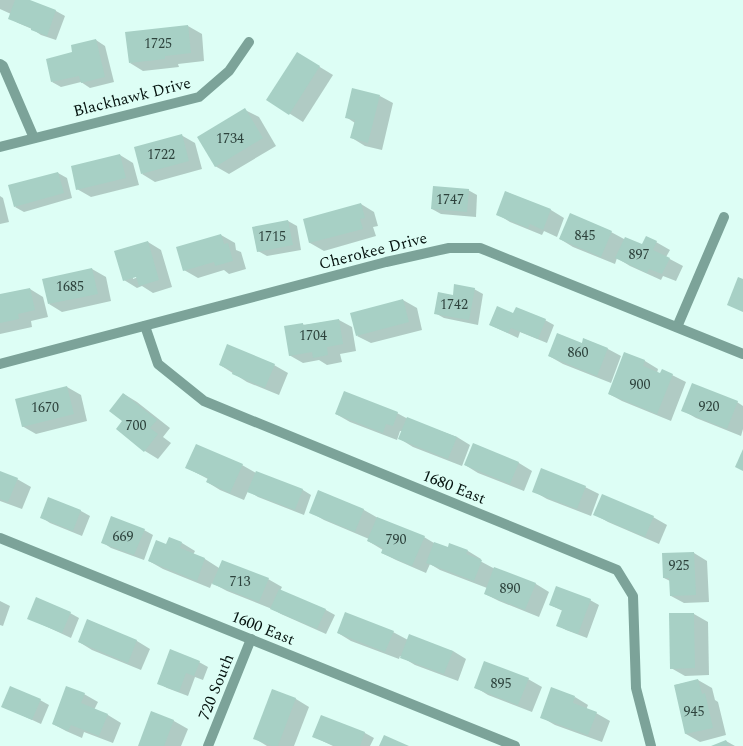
<svg xmlns="http://www.w3.org/2000/svg" width="743" height="746" font-family="Spectral,serif">
<style>
.shadow{fill:#0003;fill-rule:evenodd}
.building{fill:#a7d0c5}
.lines{fill:none;stroke-linecap:round;stroke-linejoin:round}
.minor{stroke:#7ca399;stroke-width:10}
.labels{text-anchor:middle;dominant-baseline:central;stroke-width:3;stroke-linejoin:round;paint-order:stroke}
.number-label{font-size:14px;fill:#2d423c}
.street-label{font-size:16px;fill:#04120e;stroke:#ddfef5}
</style>
<rect width="100%" height="100%" fill="#ddfef5"/>
<!-- shadow -->
<g class="shadow">
<polygon points="0,0 27,0 56,11 65,16 56,40 41,35 32,29 18,23 9,18 11,14 0,9"/>
<polygon points="188,26 202,34 204,61 178,64 179,67 143,71 130,63"/>
<polygon points="96,40 105,46 114,82 90,88 81,82 61,87 52,82 74,53"/>
<polygon points="310,61 333,75 303,122 268,100"/>
<polygon points="380,96 393,103 382,150 365,146 352,138 355,123 346,117"/>
<polygon points="245,110 259,117 276,146 229,174 215,166"/>
<polygon points="181,135 195,143 202,169 155,182 142,174"/>
<polygon points="120,155 133,163 139,185 91,197 77,189"/>
<polygon points="58,173 67,178 72,198 24,212 15,207"/>
<polygon points="468,190 477,195 476,217 441,214 432,209"/>
<polygon points="506,192 551,210 564,218 557,237 544,231 542,235 510,222 497,214"/>
<polygon points="0,196 3,198 9,222 0,224"/>
<polygon points="361,204 374,212 378,226 373,227 376,236 324,251 310,243 304,220"/>
<polygon points="288,221 297,226 301,250 267,256 258,251"/>
<polygon points="611,232 624,239 642,245 656,242 670,250 666,257 683,266 676,281 663,276 661,280 630,266 617,258 615,264 573,247 560,239"/>
<polygon points="221,235 235,243 236,250 241,252 246,269 229,274 224,270 198,278 184,270"/>
<path d="M148,242L161,250L172,287L153,293L142,286L137,288L124,280ZM141,276L133,279V277Z"/>
<polygon points="92,269 106,277 111,301 62,312 49,304"/>
<polygon points="30,289 43,297 48,317 31,321 32,327 0,334 0,295"/>
<polygon points="474,289 483,294 478,325 444,318 435,313 453,296"/>
<polygon points="403,300 417,308 422,330 371,343 357,336"/>
<polygon points="514,314 545,320 554,325 547,343 520,332 518,338 490,325"/>
<polygon points="339,320 352,327 356,351 340,354 342,362 327,365 319,360 303,363 289,355 302,324 305,325"/>
<polygon points="584,339 608,349 621,356 611,383 563,364 549,356 582,344"/>
<polygon points="625,353 645,361 658,369 657,373 672,375 686,382 671,421 622,401 609,394"/>
<polygon points="220,365 274,365 288,373 279,395 247,382"/>
<polygon points="67,387 81,395 87,421 36,434 22,426"/>
<polygon points="124,394 137,402 170,428 163,437 171,443 158,459 145,451 123,421"/>
<polygon points="737,402 743,406 743,429 741,436 696,418 682,410"/>
<polygon points="397,413 408,419 457,437 470,445 462,466 413,447 400,439 403,431 400,431 397,440 350,422 336,414"/>
<polygon points="474,444 519,463 532,471 524,491 478,473 465,465"/>
<polygon points="242,465 256,473 303,490 311,495 304,515 258,497 248,491 244,500 220,490 207,482 208,479 187,468"/>
<polygon points="0,472 17,479 31,487 22,509 0,501"/>
<polygon points="585,487 599,494 591,516 547,499 533,491"/>
<polygon points="319,491 364,510 378,518 424,537 434,543 448,548 450,544 468,551 481,559 480,561 495,569 536,584 549,592 539,617 499,601 485,594 487,588 440,570 430,564 426,573 396,560 382,553 383,550 368,541 369,539 324,520 310,512"/>
<polygon points="49,498 81,511 90,516 82,536 50,523 41,517"/>
<polygon points="594,514 653,517 667,525 659,544 608,522"/>
<polygon points="144,530 153,535 144,560 111,548 102,542"/>
<polygon points="182,543 195,551 193,555 205,559 219,568 268,579 282,587 280,591 326,610 335,615 326,634 281,614 272,609 227,591 212,583 210,588 163,569 149,561 167,545"/>
<polygon points="694,553 707,561 709,602 684,603 671,596 670,581 664,578"/>
<polygon points="590,600 599,605 587,638 566,630 557,625 563,611 550,605"/>
<polygon points="0,601 10,606 3,626 0,625"/>
<polygon points="70,613 79,618 71,638 28,618"/>
<polygon points="670,614 694,614 708,622 709,675 685,676 671,668"/>
<polygon points="88,620 137,641 150,649 141,670 92,650 79,642"/>
<polygon points="393,632 408,640 453,651 466,659 458,681 415,665 400,656 399,659 351,641 338,633"/>
<polygon points="199,662 208,667 203,680 195,677 188,696 167,688 158,683"/>
<polygon points="528,679 542,687 532,712 488,695 475,687"/>
<polygon points="698,680 712,688 715,700 718,702 726,735 700,742 686,734 675,685"/>
<polygon points="273,690 296,699 309,707 294,746 267,746 254,738"/>
<polygon points="84,694 98,702 94,710 108,715 121,723 113,743 84,732 82,738 66,731 53,724"/>
<polygon points="575,697 588,705 586,710 596,713 610,721 602,742 555,725 541,717"/>
<polygon points="40,700 49,705 41,724 2,706"/>
<polygon points="152,712 174,721 188,729 181,746 139,746"/>
<polygon points="321,716 365,733 374,738 370,746 333,746 314,737"/>
<polygon points="726,741 735,746 714,746"/>
</g>
<!-- building -->
<g class="building">
<polygon points="15,0 30,0 56,10 47,36 31,30 31,28 8,19"/>
<polygon points="188,25 191,53 165,56 165,59 129,63 125,32"/>
<polygon points="96,39 105,77 81,83 79,76 51,82 46,59 72,52 71,45"/>
<polygon points="297,52 320,66 289,115 266,100"/>
<polygon points="352,88 380,95 368,143 350,138 355,120 345,118"/>
<polygon points="245,108 263,138 215,167 197,137"/>
<polygon points="182,134 189,161 141,174 134,147"/>
<polygon points="120,154 126,178 76,190 71,166"/>
<polygon points="58,172 64,193 14,207 8,185"/>
<polygon points="433,186 469,189 467,212 431,209"/>
<polygon points="505,191 551,209 543,230 530,224 528,228 496,215"/>
<polygon points="361,203 365,218 360,219 363,229 309,243 303,219"/>
<polygon points="570,213 612,231 601,257 559,239"/>
<polygon points="288,220 293,245 257,252 252,227"/>
<polygon points="221,234 224,244 228,243 233,261 215,266 214,262 183,271 176,247"/>
<polygon points="646,236 657,241 653,250 670,258 662,274 649,269 647,273 615,258 625,237 642,244"/>
<polygon points="148,241 159,280 139,286 136,277 123,281 114,251"/>
<polygon points="92,268 98,294 48,304 42,279"/>
<polygon points="738,277 743,279 743,312 727,305"/>
<polygon points="454,284 475,288 469,320 434,314 438,292 453,295"/>
<polygon points="30,288 35,310 18,314 19,319 0,323 0,294"/>
<polygon points="403,299 409,322 356,336 350,313"/>
<polygon points="497,306 513,313 516,307 546,319 538,339 511,328 508,333 489,325"/>
<polygon points="339,319 343,344 327,347 328,355 313,358 312,352 289,356 284,326 303,323 303,325"/>
<polygon points="557,333 582,343 583,338 608,348 597,376 548,356"/>
<polygon points="227,344 275,364 265,388 232,374 233,371 219,365"/>
<polygon points="624,352 645,360 643,366 660,373 662,369 673,374 657,414 608,394"/>
<polygon points="692,383 738,401 727,429 681,411"/>
<polygon points="67,386 74,414 22,427 15,399"/>
<polygon points="344,391 398,412 393,426 386,424 383,433 335,414"/>
<polygon points="123,393 157,420 150,428 158,434 144,452 116,429 122,421 109,411"/>
<polygon points="407,417 457,437 448,459 398,439"/>
<polygon points="473,443 519,462 510,484 464,465"/>
<polygon points="196,444 243,464 230,493 206,482 208,478 185,468"/>
<polygon points="743,449 743,471 735,467"/>
<polygon points="541,468 586,486 577,509 532,492"/>
<polygon points="0,471 18,478 8,502 0,499"/>
<polygon points="256,471 303,489 295,510 247,492"/>
<polygon points="318,490 364,509 355,532 309,513"/>
<polygon points="602,494 654,516 645,537 593,515"/>
<polygon points="48,497 81,510 73,531 40,518"/>
<polygon points="111,516 145,529 134,555 101,543"/>
<polygon points="377,517 425,536 412,566 381,553 383,548 367,541"/>
<polygon points="169,537 182,542 180,548 205,558 197,581 148,561 156,540 166,544"/>
<polygon points="434,542 448,547 449,543 468,550 466,554 482,560 474,581 426,563"/>
<polygon points="694,552 696,595 670,596 669,578 663,578 662,553"/>
<polygon points="222,560 269,578 259,602 212,584"/>
<polygon points="494,567 536,583 525,610 484,594"/>
<polygon points="556,586 591,599 578,634 556,626 562,610 549,605"/>
<polygon points="279,589 326,609 317,629 270,609"/>
<polygon points="36,597 71,612 62,633 27,619"/>
<polygon points="345,612 394,631 385,652 337,633"/>
<polygon points="669,613 694,613 695,668 670,669"/>
<polygon points="87,619 137,640 128,663 78,642"/>
<polygon points="409,634 453,651 444,674 400,658"/>
<polygon points="170,649 200,661 194,676 186,673 179,692 157,684"/>
<polygon points="484,661 529,678 518,705 474,688"/>
<polygon points="698,679 702,694 705,693 713,728 685,734 674,685"/>
<polygon points="10,686 41,699 32,720 1,707"/>
<polygon points="66,686 85,693 81,703 108,714 99,736 71,725 68,731 52,724"/>
<polygon points="551,687 575,696 573,703 597,712 588,735 540,718"/>
<polygon points="272,689 296,698 278,746 272,746 253,739"/>
<polygon points="151,711 174,720 164,746 138,746"/>
<polygon points="321,715 365,732 360,746 335,746 312,737"/>
<polygon points="384,735 409,746 379,746"/>
<polygon points="726,740 729,746 711,746"/>
</g>
<g class="lines">
<!-- minor -->
<g class="minor">
<polyline points="0,64 3,66 34,138"/>
<polyline points="0,147 199,97 229,71 249,42"/>
<polyline points="145,326 158,364 204,401 617,570 633,596 636,688 651,746"/>
<polyline points="677,327 724,217"/>
<polyline points="0,364 386,262 449,248 480,248 743,354"/>
<polyline points="0,538 515,746"/>
<polyline points="208,746 251,639"/>
</g>
</g>
<g class="labels">
<!-- number labels -->
<g class="number-label">
<text x="158" y="43">1725</text>
<text x="230" y="138">1734</text>
<text x="161" y="154">1722</text>
<text x="450" y="199">1747</text>
<text x="585" y="235">845</text>
<text x="272" y="236">1715</text>
<text x="639" y="254">897</text>
<text x="70" y="286">1685</text>
<text x="454" y="304">1742</text>
<text x="313" y="335">1704</text>
<text x="578" y="352">860</text>
<text x="640" y="384">900</text>
<text x="709" y="406">920</text>
<text x="45" y="407">1670</text>
<text x="136" y="425">700</text>
<text x="123" y="536">669</text>
<text x="396" y="539">790</text>
<text x="679" y="565">925</text>
<text x="240" y="581">713</text>
<text x="510" y="588">890</text>
<text x="501" y="683">895</text>
<text x="694" y="711">945</text>
</g>
<!-- street labels -->
<g class="street-label">
<text transform="translate(132 97) rotate(-14)">Blackhawk Drive</text>
<text transform="translate(373 251) rotate(-14)">Cherokee Drive</text>
<text transform="translate(454 487) rotate(22)">1680 East</text>
<text transform="translate(263 628) rotate(22)">1600 East</text>
<text transform="translate(216 687) rotate(-68)">720 South</text>
</g>
</g>
</svg>
